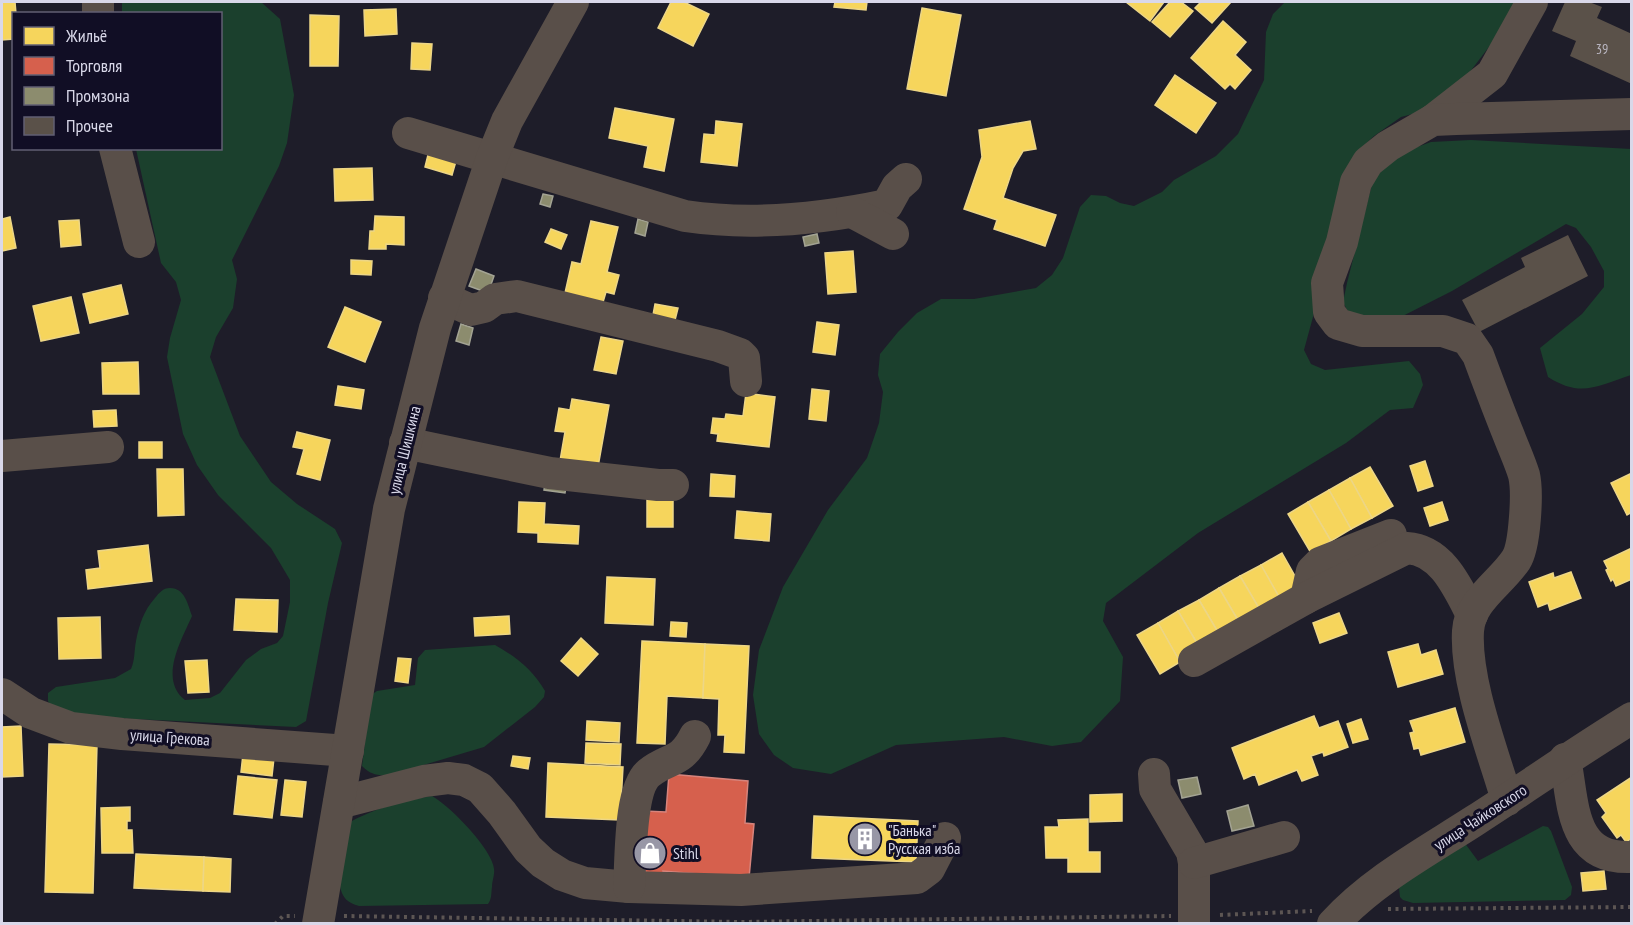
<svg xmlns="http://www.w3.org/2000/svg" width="1633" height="925" font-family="'PT Sans Narrow',sans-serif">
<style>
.green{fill:#1b402d}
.homes{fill:#f6d55c;stroke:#edd686;stroke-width:1.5}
.shops{fill:#d6604d;stroke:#d7847c;stroke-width:1.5}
.industry{fill:#8c8c6e;stroke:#a3a393;stroke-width:1.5}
.building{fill:#5a5149}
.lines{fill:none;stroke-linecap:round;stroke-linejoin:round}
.path{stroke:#5c5553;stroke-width:4;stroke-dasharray:3 4.5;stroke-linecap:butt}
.minor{stroke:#594f49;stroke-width:32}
.labels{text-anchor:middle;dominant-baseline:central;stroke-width:6;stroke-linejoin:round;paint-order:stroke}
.number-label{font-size:14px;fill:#b9b6c1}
.street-label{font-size:16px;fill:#d9d8e9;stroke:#110e25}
.poi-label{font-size:16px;fill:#d9d8e9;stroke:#110e25;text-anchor:start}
</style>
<rect width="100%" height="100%" fill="#1e1d29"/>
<!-- green -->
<g class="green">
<path d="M122,2H261L280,19L294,95L287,143L279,166L232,260L237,279L233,308L216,337L210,357L240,436L271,482L297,504L335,529L342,543L328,603L306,721L296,727L75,716L52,708L48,701V693L56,687L115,678L131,669C135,660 134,651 136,641C139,625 144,610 155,598C159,593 163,588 170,588C185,588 188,605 192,616C182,639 158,679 185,700L210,698L220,693L246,660L261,649L277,643L283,636L290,602V580L271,548L218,495L197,465L183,434L167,357L170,338L181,300L176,282L161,263L136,149L220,148V14L122,13Z"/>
<polygon points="1285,2 1523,2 1463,81 1424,111 1401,117 1374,136 1355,154 1343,178 1335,236 1304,350 1311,364 1325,370 1409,361 1420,374 1423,385 1413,408 1390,410 1346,443 1198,533 1106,603 1103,621 1123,657 1120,701 1081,742 1052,746 1004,737 896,745 831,774 793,768 774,755 759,734 753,695 759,650 783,587 828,510 867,458 879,423 883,392 878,375 880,354 898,332 917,313 941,299 974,299 1036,288 1052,275 1063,258 1080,207 1091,195 1106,196 1120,203 1134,206 1162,192 1174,180 1216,156 1238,134 1264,80 1266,32 1273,14"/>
<path d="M1471,140L1631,149V375C1597,386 1581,398 1548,377L1540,348L1582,314L1604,287V271L1591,247L1576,228L1566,224L1452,291L1383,326L1348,312L1343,302L1347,283L1373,180L1387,165L1406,151L1431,142Z"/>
<path d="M495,645C515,656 533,670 545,691L544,697L535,707L484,747L390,775C378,776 371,775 362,766L371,695L377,691L415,685L418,658L425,650Z"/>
<path d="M432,796C450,806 492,849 494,869C495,874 492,881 492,887C491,893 492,899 488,904L359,906C348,903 342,898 340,886L348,823C373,809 404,800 432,796Z"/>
<polygon points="1543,826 1548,827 1551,831 1572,887 1571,895 1565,900 1413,903 1403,900 1400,897 1399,888 1403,881 1464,842 1478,861"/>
</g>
<!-- homes -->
<g class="homes">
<polygon points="2,2 15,2 16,14 14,14 14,39 2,40"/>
<polygon points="671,2 684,2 709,14 693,46 658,28"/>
<polygon points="835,2 867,2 866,10 834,7"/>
<polygon points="1126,2 1164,2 1150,21"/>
<polygon points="1170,2 1181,2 1193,11 1170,37 1152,22"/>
<polygon points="1201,2 1231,2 1212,23 1195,8"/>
<polygon points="922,8 961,15 946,96 907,89"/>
<polygon points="396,9 397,34 365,36 364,10"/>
<polygon points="310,15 339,16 338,66 310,66"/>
<polygon points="1223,21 1246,42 1235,55 1251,70 1235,89 1230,84 1225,89 1191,58"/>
<polygon points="412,43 432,44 430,70 411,69"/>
<polygon points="1175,75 1216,103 1196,133 1155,105"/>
<polygon points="615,108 674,119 664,171 644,167 648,146 609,138"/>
<polygon points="716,121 742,124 737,166 701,162 704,134 715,135"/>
<polygon points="1030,121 1036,149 1023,151 1013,168 1003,198 1056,215 1045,246 994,229 997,220 964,209 982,157 979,130"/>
<polygon points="430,147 458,154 452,175 425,167"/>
<polygon points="372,168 373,200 335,201 334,169"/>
<polygon points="375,216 404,217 404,245 386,244 386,249 369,249 370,231 374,231"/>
<polygon points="10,217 16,248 2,251 2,219"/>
<polygon points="79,220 81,245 61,247 59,221"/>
<polygon points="591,221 618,227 607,272 619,275 614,294 606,292 603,302 565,293 572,262 581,264"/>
<polygon points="551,229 567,235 561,249 545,242"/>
<polygon points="853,251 856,292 828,294 825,253"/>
<polygon points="351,260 372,261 371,275 351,274"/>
<polygon points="121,285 128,314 90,323 83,294"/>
<polygon points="71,297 79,333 41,341 33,306"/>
<polygon points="655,304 678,308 675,320 653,315"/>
<polygon points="345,307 381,322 365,362 328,347"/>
<polygon points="817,322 839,325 835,355 813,352"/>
<polygon points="601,337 623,341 616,374 594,370"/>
<polygon points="138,362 139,394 103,394 102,363"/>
<polygon points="338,386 364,390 361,409 335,405"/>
<polygon points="812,389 829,391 826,421 809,419"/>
<polygon points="746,393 775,397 769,447 717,441 718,434 711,433 713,418 725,419 726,414 743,416"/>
<polygon points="572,399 609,405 598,467 560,461 565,432 555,431 559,408 570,410"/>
<polygon points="116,410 117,426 94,427 93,411"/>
<polygon points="297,432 330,440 320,480 297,474 304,449 293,447"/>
<rect x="139" y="442" width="23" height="16"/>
<polygon points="1425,461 1433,486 1418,491 1410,466"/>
<polygon points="1370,467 1393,506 1372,518 1350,478"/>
<polygon points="157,469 183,469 184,515 158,516"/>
<polygon points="1632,473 1632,512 1627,515 1611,483"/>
<polygon points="711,474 735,476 734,497 710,496"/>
<polygon points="1350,478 1372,518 1351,529 1329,490"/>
<polygon points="1329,490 1351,529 1331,541 1308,502"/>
<rect x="647" y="497" width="26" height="30"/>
<polygon points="519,502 545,503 544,524 579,526 578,544 538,542 538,533 518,532"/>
<polygon points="1308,502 1331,541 1311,553 1288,514"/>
<polygon points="1442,502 1448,520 1430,526 1424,508"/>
<polygon points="737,511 771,514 769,541 735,538"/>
<polygon points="148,545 152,581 88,589 86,570 100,568 98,551"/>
<polygon points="1632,548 1632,579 1616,586 1613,579 1611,581 1606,570 1608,569 1604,561"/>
<polygon points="1282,553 1304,592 1283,604 1261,565"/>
<polygon points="1261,565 1283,604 1263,615 1240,576"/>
<polygon points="1571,572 1581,598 1550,610 1548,603 1538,607 1529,582 1553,573 1554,578"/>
<polygon points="1240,576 1263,615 1242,627 1219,588"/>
<polygon points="607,577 655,579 653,625 605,623"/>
<polygon points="1219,588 1242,627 1222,639 1199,600"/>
<polygon points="236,599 278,600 277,632 234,630"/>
<polygon points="1199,600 1222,639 1201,650 1178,611"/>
<polygon points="1178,611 1201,650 1180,662 1158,623"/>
<polygon points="1339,613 1347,633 1320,643 1313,623"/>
<polygon points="509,616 510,634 475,636 474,618"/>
<polygon points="100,617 101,658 59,659 58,618"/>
<polygon points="671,622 687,623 686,637 670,636"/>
<polygon points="1158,623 1180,662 1160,674 1137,635"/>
<polygon points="581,638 598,654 578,676 561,661"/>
<polygon points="642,641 705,644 703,698 667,696 665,744 637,743"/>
<polygon points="705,644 749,646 744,753 724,752 725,735 718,735 719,699 703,698"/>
<polygon points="1418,644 1421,655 1436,650 1443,674 1398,687 1388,652"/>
<polygon points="398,658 411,659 408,683 395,681"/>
<polygon points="207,660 209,692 188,693 185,661"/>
<polygon points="1455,708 1465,742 1421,755 1419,748 1414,749 1410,733 1414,732 1410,721"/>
<polygon points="1314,716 1319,728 1338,721 1348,747 1324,756 1323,752 1311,756 1318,775 1302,781 1297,770 1259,785 1255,774 1244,779 1232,748"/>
<polygon points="1361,719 1368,739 1353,743 1347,724"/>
<polygon points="587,721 620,723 619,742 586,740"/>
<polygon points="21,726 23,776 2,777 2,727"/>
<polygon points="586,743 621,744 620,765 585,763"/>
<polygon points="49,744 97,745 93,893 45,892"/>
<polygon points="243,754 274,758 272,776 241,772"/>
<polygon points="513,756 530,758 528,769 511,766"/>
<polygon points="548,763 623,767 620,820 546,817"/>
<polygon points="238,776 277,780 272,818 234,814"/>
<polygon points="1632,777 1632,838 1626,842 1621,835 1617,838 1602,817 1606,813 1597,800"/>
<polygon points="285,780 306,782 302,817 281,815"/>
<polygon points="1122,794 1122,821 1090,822 1090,795"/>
<polygon points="130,807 130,821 127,821 127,830 132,830 133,853 102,853 101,808"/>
<polygon points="814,816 918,821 916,862 812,858"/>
<polygon points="1088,819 1088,852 1100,852 1100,872 1068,872 1068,858 1046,858 1045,827 1059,827 1058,820"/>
<polygon points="136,854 204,857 203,891 134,888"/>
<polygon points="204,857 231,859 230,892 203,891"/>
<polygon points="1604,871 1606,889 1583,891 1581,873"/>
</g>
<!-- shops -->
<polygon class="shops" points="669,774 748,781 745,823 754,824 749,878 663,871 664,878 645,872 645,811 666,812"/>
<!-- industry -->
<g class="industry">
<polygon points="543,194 553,196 550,207 540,204"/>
<polygon points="638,219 648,222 645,236 635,233"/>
<polygon points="817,234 819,243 805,246 803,237"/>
<polygon points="476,269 494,276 488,293 469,286"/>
<polygon points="461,324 473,328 469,345 456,341"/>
<polygon points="546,477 567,480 565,493 544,490"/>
<polygon points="1197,777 1201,794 1182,798 1178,780"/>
<polygon points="1248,805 1254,826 1232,831 1227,811"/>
</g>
<!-- building -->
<g class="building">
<polygon points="1565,2 1589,2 1602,7 1597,18 1632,34 1632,84 1570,56 1576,41 1552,31"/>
<polygon points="1568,235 1588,276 1479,332 1462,300 1525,267 1521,258"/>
</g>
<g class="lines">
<!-- path -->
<g class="path">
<polyline points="1388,909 1632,907"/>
<polyline points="1220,915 1312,911"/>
<polyline points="344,916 740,922 1171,916"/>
<polyline points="275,924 283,916 295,916"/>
</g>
<!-- minor -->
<g class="minor">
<polyline points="98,2 98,14"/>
<polyline points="1433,120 1492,74 1532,2"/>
<path d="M408,133L685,216C752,226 821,219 887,205L897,187L906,179"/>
<polyline points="115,148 139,242"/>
<polyline points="852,212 893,234"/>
<polyline points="444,298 471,310 484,307 495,299 517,296 718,346 740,354 744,358 746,381"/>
<polyline points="405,443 550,473 658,485 673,485"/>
<polyline points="2,456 108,447"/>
<polyline points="1306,598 1312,571 1320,563 1391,535"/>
<path d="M1194,661L1306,598L1407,548C1442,550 1458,588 1472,615"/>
<polyline points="2,694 31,713 71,728 122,734 348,751"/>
<path d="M1565,759C1574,802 1569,860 1632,857"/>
<polyline points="1154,774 1155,789 1192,852 1194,863 1194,924"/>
<path d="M1507,800C1493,752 1465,681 1468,631C1470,600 1500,584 1516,560C1525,546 1528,492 1524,475C1520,462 1514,449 1509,436C1498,409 1488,382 1478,355L1467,339L1443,331H1362L1338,324L1329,312L1327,283L1342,242L1356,182L1368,162L1388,146L1433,120L1456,119L1632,114"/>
<polyline points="339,803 424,781 448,778 464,780 480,788 502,813 528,849 543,863 562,875 585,883 629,887 741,890 917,878 929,869 945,838"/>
<polyline points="1194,863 1284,837"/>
<path d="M629,887C631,861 629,789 649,773C669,757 681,764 695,736"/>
<polyline points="318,924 389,509 435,328 492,158 507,121 573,2"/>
<path d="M1333,924C1372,881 1426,852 1474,821C1527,787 1578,751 1632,718"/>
</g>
</g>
<!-- icons -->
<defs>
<g id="building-disc" transform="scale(1.725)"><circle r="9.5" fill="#9897a6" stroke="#110e25"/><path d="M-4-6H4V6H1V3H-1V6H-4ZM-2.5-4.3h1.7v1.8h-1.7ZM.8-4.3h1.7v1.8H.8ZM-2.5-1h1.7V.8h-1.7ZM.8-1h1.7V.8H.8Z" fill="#fff"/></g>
<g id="shop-disc" transform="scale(1.725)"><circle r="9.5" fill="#9897a6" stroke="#110e25"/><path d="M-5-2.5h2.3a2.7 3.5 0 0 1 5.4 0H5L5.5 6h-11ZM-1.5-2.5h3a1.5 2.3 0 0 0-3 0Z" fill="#fff"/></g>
</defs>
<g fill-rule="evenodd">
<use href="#building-disc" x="865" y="839"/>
<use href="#shop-disc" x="650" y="853"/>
</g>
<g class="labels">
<!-- number labels -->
<g class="number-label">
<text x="1602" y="49">39</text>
</g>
<!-- street labels -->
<g class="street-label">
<text transform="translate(404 450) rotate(-76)">улица Шишкина</text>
<text transform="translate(170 737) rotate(4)">улица Грекова</text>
<text transform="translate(1480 817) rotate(-33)">улица Чайковского</text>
</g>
<!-- poi labels -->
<g class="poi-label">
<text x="888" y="830">"Банька"<tspan x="888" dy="18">Русская изба</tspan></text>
<text x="673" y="853">Stihl</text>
</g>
</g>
<!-- border -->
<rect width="1633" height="925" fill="none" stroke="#d9d8e9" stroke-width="6"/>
<!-- legend -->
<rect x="12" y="12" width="210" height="138" fill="#110e25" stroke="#615f73" stroke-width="1.5"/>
<rect x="24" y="27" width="30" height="18" fill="#f6d55c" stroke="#615f73" stroke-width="1.5"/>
<text x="66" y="42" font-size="18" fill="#d9d8e9">Жильё</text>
<rect x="24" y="57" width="30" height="18" fill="#d6604d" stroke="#615f73" stroke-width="1.5"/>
<text x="66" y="72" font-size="18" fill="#d9d8e9">Торговля</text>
<rect x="24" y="87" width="30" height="18" fill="#8c8c6e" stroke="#615f73" stroke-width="1.5"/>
<text x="66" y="102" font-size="18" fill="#d9d8e9">Промзона</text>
<rect x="24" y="117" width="30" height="18" fill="#5a5149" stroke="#615f73" stroke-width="1.5"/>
<text x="66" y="132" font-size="18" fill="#d9d8e9">Прочее</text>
</svg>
